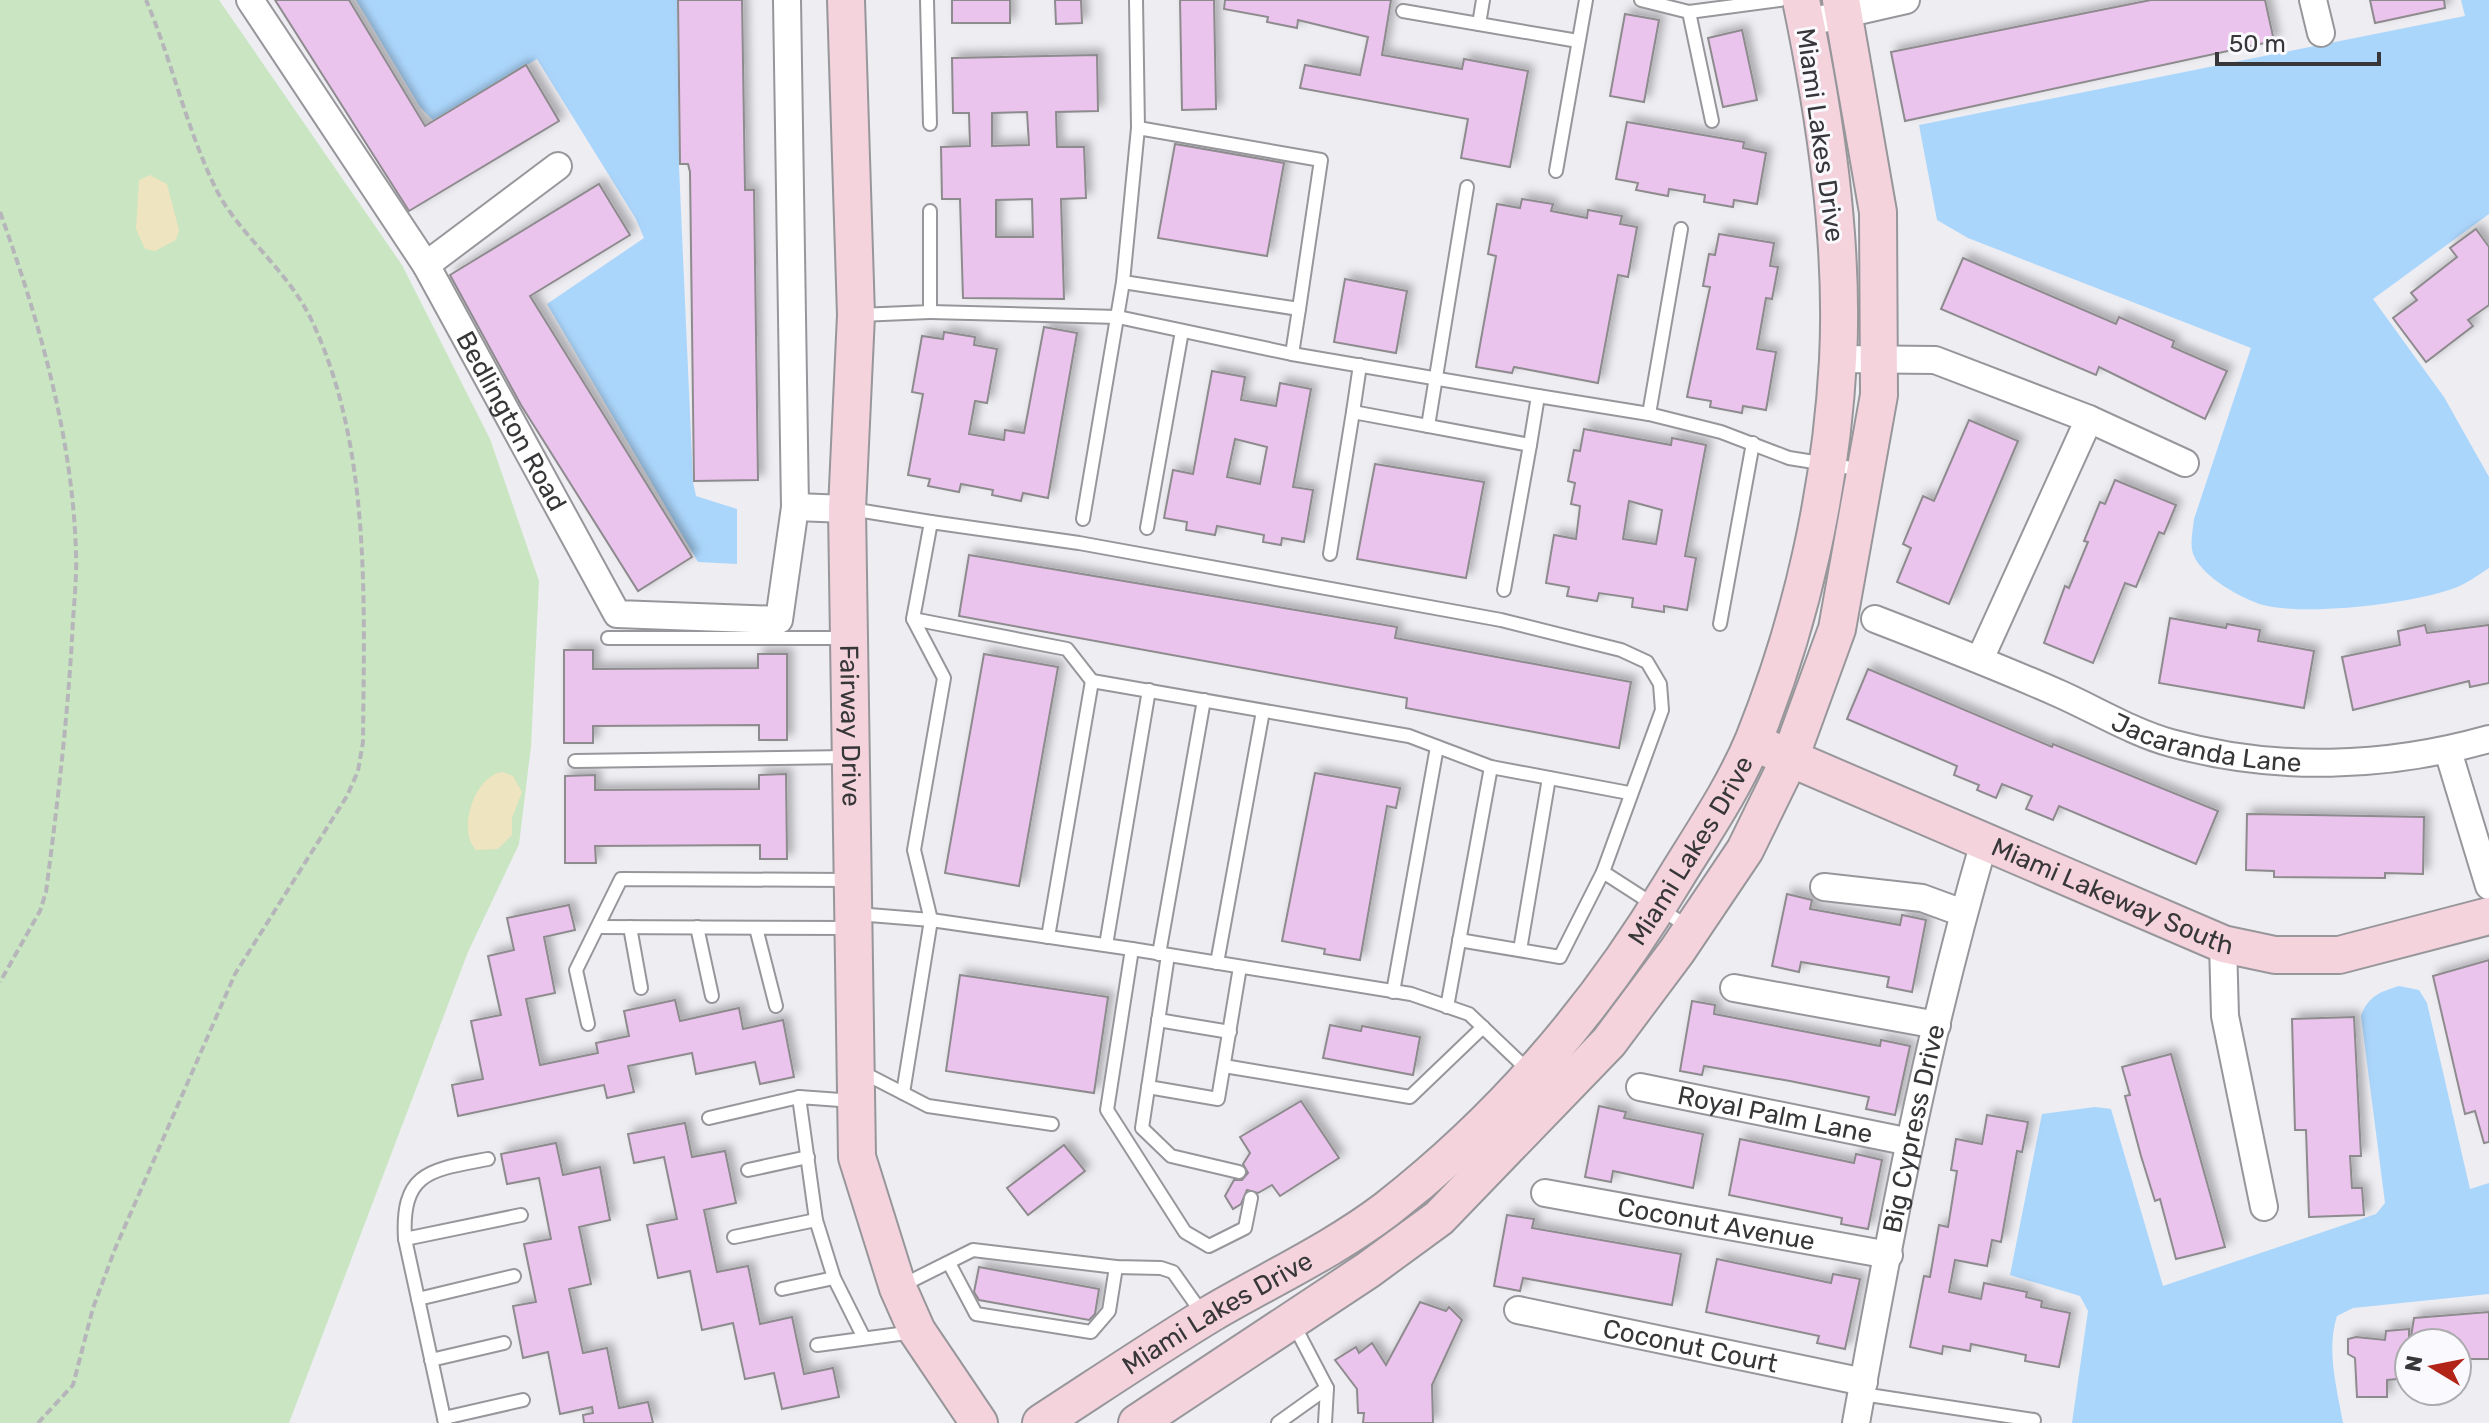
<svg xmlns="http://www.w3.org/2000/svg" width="2489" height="1423" font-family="Rubik,sans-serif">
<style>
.green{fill:#c9e5c2}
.sand{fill:#eee4bf}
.water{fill:#abd6fc}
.building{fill:#ebc4ed;stroke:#8e8b8e;stroke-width:2;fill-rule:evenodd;filter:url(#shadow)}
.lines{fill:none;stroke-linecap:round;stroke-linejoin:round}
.lane-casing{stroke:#97979b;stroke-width:16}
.street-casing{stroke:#97979b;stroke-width:30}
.secondary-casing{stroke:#97979b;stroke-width:40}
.path{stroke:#b6b6ba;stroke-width:4;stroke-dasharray:8 4;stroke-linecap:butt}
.lane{stroke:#fff;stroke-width:12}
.street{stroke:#fff;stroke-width:26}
.secondary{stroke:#f5d3dc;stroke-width:36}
.labels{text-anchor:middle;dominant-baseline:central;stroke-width:6;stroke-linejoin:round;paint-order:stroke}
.street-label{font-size:26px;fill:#373739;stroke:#fafafe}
</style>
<defs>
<filter id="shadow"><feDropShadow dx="5.5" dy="-5.5" stdDeviation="4" flood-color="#0004"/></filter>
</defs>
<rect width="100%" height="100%" fill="#ededf2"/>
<!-- green -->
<polygon class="green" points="0,0 219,0 402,265 490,439 539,581 531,746 519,844 468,952 289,1423 0,1423"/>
<!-- sand -->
<g class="sand">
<polygon points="150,175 167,184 179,230 176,240 155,251 145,249 136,229 139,180"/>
<path d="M503,772L513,776L522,792L512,818V835L498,849L476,850C456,829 476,774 503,772Z"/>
</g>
<!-- water -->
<g class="water">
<polygon points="356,0 677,0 679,166 693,482 696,496 737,509 737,564 698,562 547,304 644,238 636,219 537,59 433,120 420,107"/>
<path d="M2461,0H2489V214L2373,299L2444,397L2489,477V568C2478,575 2465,585 2452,589C2409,604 2307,616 2263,605C2242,599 2203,577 2194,556C2189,546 2193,530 2194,519L2251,348L1968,238L1937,220L1919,125L2465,16Z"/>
<path d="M2399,986L2419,990L2427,1003L2470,1189L2489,1183V1294L2353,1308L2337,1316C2326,1350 2337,1389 2343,1423H2072L2088,1311L2080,1296L2010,1275L2042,1114L2095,1107L2111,1109L2163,1286L2376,1214L2385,1203L2361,1016C2368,996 2380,992 2399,986Z"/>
</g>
<!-- building -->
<g class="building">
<polygon points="275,0 349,0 425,126 526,65 559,121 409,211"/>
<polygon points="678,0 742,0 745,190 754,190 758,480 694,481 690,172 688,164 680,164"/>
<rect x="952" y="0" width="58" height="23"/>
<polygon points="1055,0 1081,0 1082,23 1056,24"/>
<polygon points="1180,0 1214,0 1216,109 1182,110"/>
<polygon points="1225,0 1391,0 1382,55 1462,69 1464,59 1528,71 1510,167 1461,158 1468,119 1300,88 1305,65 1360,75 1368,37 1298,20 1297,28 1267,22 1268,17 1224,9"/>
<polygon points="2151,0 2265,0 2274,41 1905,121 1891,52"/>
<polygon points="2370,0 2444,0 2445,8 2375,23"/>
<polygon points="1625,14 1659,20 1644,102 1610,96"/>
<polygon points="1742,30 1757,100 1723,107 1708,38"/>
<path d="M1097,55L1098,111L1056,112L1057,147H1084L1086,198L1061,199L1064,299L963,298L960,199H942L941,147L970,146L969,113H953L952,58ZM1027,112L1029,145L992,146V113ZM1032,199L1033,237H996V200Z"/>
<polygon points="1627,122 1744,142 1743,148 1766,153 1757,204 1734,200 1733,207 1704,202 1705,195 1669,189 1668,196 1636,190 1638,183 1616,179"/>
<polygon points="1175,144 1284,163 1267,256 1158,238"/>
<polygon points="599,184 630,235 530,296 692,557 638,591 521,405 450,275"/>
<polygon points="1522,199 1553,204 1551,211 1587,218 1588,210 1622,216 1620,224 1637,227 1628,277 1618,275 1598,383 1514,367 1512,373 1476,367 1496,256 1488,254 1497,204 1520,208"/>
<polygon points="2476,229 2489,247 2489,305 2468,320 2473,326 2426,362 2393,318 2417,300 2411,293 2457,257 2450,248"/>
<polygon points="1719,234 1774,243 1770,266 1778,267 1772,299 1766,298 1757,349 1776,352 1766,410 1743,406 1742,413 1710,407 1711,401 1687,397 1710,287 1703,286 1709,254 1715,255"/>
<polygon points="1963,258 2116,324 2119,317 2174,341 2172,347 2227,371 2205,419 2099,367 2096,375 1941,309"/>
<polygon points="1345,279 1407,291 1396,353 1334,342"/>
<polygon points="1044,327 1077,333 1048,498 1023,493 1021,501 992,495 993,490 961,484 959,492 928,486 930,479 908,475 923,394 912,392 922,336 943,339 944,332 975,337 974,345 997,349 987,403 975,401 969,434 1004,440 1005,430 1024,433"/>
<path d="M1212,371L1245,377L1241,400L1276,406L1280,383L1311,389L1293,487L1313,490L1304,542L1282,538L1281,545L1263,542L1264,535L1217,526L1215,535L1186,530L1187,522L1164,518L1173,470L1193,474ZM1235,439L1267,447L1260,484L1227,477Z"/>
<polygon points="1969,420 2018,441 1949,604 1897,582 1911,548 1903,544 1923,496 1934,501"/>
<path d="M1584,429L1671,445L1672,438L1706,445L1685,556L1696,558L1687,610L1664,606V612L1632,607L1633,598L1599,593L1597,601L1567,596L1569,587L1546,583L1554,535L1576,539L1580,506L1571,504L1575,483L1568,481L1574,450L1580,451ZM1629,501L1662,510L1656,544L1623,539Z"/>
<polygon points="1375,464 1484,482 1466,578 1357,559"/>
<polygon points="2115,480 2176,505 2164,534 2159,532 2136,587 2125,583 2093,663 2044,643 2065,586 2069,588 2088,542 2084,541 2100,502 2105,504"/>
<polygon points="969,555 1397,627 1395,638 1631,682 1619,748 1406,708 1407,698 959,616"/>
<polygon points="2170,618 2226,628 2227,624 2260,630 2258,641 2314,651 2304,708 2159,683"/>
<polygon points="2425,625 2427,633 2489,625 2489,683 2470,687 2469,681 2353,710 2342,657 2400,645 2398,631"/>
<polygon points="564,650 593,650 593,669 758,668 758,654 787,654 787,740 759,740 759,725 593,726 593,743 564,743"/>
<polygon points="984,654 1058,667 1019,886 945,873"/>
<polygon points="1868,669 2052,747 2053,744 2218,811 2196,864 2059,806 2053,820 2026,809 2032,796 2002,784 1996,798 1977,790 1979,785 1954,775 1957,766 1847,719"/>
<polygon points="1315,773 1400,788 1396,808 1387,806 1360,960 1324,954 1325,949 1282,941"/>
<polygon points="786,774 787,859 760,859 760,845 595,846 596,863 565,863 565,776 595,775 595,790 759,789 759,775"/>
<polygon points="2247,814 2424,817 2423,874 2385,873 2385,878 2274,877 2274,871 2246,870"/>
<polygon points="1787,894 1812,900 1810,909 1900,925 1902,915 1926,920 1912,992 1887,987 1889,977 1801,962 1799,972 1772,966"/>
<polygon points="569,905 575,930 544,937 555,993 526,999 540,1065 598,1053 596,1043 629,1036 624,1011 675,1000 680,1021 739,1008 743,1029 783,1020 794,1077 760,1084 755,1062 696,1074 692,1053 628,1066 634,1092 607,1098 604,1085 458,1116 452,1085 483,1079 471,1021 501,1015 488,956 514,950 507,918"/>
<polygon points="2489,960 2489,1142 2484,1143 2475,1111 2465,1114 2433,976"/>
<polygon points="960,975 1108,997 1094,1093 946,1071"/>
<polygon points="1692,1001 1715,1005 1714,1014 1880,1046 1881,1040 1910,1046 1895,1115 1866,1109 1869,1097 1790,1081 1704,1066 1702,1075 1680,1071"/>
<polygon points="2354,1017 2361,1156 2350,1156 2352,1188 2362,1188 2364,1215 2309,1217 2306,1130 2295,1130 2292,1019"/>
<polygon points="1330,1025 1361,1031 1362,1026 1420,1037 1413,1075 1323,1058"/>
<polygon points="2171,1054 2225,1247 2176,1259 2160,1199 2155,1201 2141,1156 2125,1096 2130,1095 2122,1067"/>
<polygon points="1301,1101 1339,1158 1280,1196 1272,1185 1258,1193 1247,1190 1241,1204 1233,1209 1225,1196 1234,1180 1242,1180 1248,1173 1243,1164 1250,1153 1240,1137"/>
<polygon points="1599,1106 1626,1112 1624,1118 1703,1134 1693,1188 1613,1171 1611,1182 1585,1177"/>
<polygon points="1987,1115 2028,1122 2022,1152 2017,1151 2001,1242 1992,1240 1987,1266 1955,1260 1949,1292 1981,1299 1984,1283 2027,1292 2026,1297 2042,1301 2041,1307 2070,1313 2059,1367 2025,1361 2026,1355 1971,1344 1970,1351 1943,1346 1942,1354 1910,1347 1924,1276 1930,1277 1939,1225 1948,1227 1957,1171 1951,1170 1956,1139 1982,1144"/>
<polygon points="685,1123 692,1157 725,1151 736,1203 704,1210 717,1272 748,1266 760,1324 792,1317 804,1374 833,1368 839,1397 782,1409 774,1373 745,1379 733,1323 702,1330 690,1271 658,1278 647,1225 677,1219 664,1157 634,1163 628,1134"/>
<polygon points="1740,1139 1854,1163 1856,1154 1882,1160 1868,1229 1841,1224 1842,1218 1729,1195"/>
<polygon points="556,1143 563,1175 600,1167 610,1220 579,1227 591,1284 569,1289 583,1353 607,1348 619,1408 648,1402 653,1423 584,1423 583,1415 593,1413 592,1407 560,1414 548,1352 523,1358 513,1306 536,1302 524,1244 551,1239 539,1178 507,1184 501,1154"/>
<polygon points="1064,1145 1085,1171 1028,1215 1007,1188"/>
<polygon points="1507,1215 1534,1219 1532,1228 1681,1254 1672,1305 1523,1278 1520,1291 1494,1286"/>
<polygon points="1717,1259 1831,1283 1833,1274 1860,1279 1845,1349 1817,1343 1819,1336 1706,1312"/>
<polygon points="979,1267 1099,1289 1095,1314 1089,1320 979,1300 974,1292"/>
<polygon points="1420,1302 1446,1311 1449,1307 1462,1320 1432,1385 1433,1423 1363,1423 1364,1413 1358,1413 1357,1389 1335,1360 1356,1347 1359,1353 1372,1343 1386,1365"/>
<polygon points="2489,1312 2489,1359 2457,1359 2457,1343 2410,1343 2414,1318"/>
<polygon points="2409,1329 2409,1378 2387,1380 2387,1397 2357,1397 2355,1358 2348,1354 2348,1339 2356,1337 2385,1340 2386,1331"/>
</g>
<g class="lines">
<!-- lane casing -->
<g class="lane-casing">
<g id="lane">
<polyline points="927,0 930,124"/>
<polyline points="1136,0 1138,128 1123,282 1299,309 1321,160 1138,128"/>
<polyline points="1641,0 1689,12 1780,0"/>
<polyline points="1403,11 1578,41"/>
<polyline points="1689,12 1712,121"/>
<polyline points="1479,24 1483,0"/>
<polyline points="1556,171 1586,0"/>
<polyline points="930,312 1118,317 1292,354 1538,396"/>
<polyline points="859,315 930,312 930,211"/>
<polyline points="1292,354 1299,309"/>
<polyline points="1353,412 1360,365"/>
<polyline points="1649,414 1681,229"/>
<polyline points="1428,426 1467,187"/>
<polyline points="1530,445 1538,396 1649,414 1721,432 1789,458 1864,470"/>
<polyline points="851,509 931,522"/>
<polyline points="1083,519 1123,282"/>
<polyline points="1147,528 1182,331"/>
<polyline points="1330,554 1353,412 1530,445 1504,590"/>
<polyline points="913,619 1067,649 1092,681"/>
<polyline points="1720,624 1753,443"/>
<polyline points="608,638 846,638"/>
<polyline points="575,761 848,757"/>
<polyline points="857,914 931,920 1132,949 1411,994 1469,1014 1530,1072"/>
<polyline points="598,927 850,928"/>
<polyline points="630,927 641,988"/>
<polyline points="697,927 712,996"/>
<polyline points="756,928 776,1006"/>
<polyline points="1048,937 1092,681 1409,736 1491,767"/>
<polyline points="1459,940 1560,957 1603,872"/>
<polyline points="1106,945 1149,690"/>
<polyline points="1132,949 1107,1110 1185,1232 1209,1246 1245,1228 1251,1198"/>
<polyline points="1520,950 1549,778"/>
<polyline points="1159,954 1204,700"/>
<polyline points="1168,955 1142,1128 1171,1156 1239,1172"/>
<polyline points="1217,963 1263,711"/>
<polyline points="1393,992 1437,747"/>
<polyline points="1447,1007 1491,767 1629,793"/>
<polyline points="1158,1020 1230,1032"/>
<polyline points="588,1024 576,970 621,879 849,880"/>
<polyline points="1224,1066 1410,1097 1483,1027"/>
<polyline points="862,1072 928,1106 1052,1124"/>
<polyline points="1148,1087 1218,1099 1240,967"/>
<polyline points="903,1093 931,920 914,850 944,678 913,619 931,522 1079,543 1501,620 1621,650 1647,662 1660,684 1662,710 1603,872 1690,928"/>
<polyline points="854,1101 799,1097 816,1220 834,1278 863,1336"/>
<polyline points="709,1118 799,1097"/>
<polyline points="748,1170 808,1157"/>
<polyline points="734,1237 816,1220"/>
<polyline points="405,1239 521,1215"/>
<polyline points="949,1263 976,1314 1091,1332 1109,1311 1116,1267"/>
<polyline points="901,1286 973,1250 1116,1267 1161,1268 1173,1272 1202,1313"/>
<polyline points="782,1289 834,1278"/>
<polyline points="418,1299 514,1276"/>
<polyline points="1293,1323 1327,1388 1325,1423"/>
<polyline points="817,1345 914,1332"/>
<polyline points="431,1360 504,1343"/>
<polyline points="1862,1394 2034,1420"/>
<polyline points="444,1418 523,1400"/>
<path d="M445,1423L405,1239C401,1171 431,1170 488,1159"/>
<polyline points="1278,1423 1327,1388"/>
</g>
</g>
<!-- street casing -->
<g class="street-casing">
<g id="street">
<path id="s1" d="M250,0L426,265L617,614L779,620L795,507L787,0"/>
<polyline points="2313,0 2321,33"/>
<polyline points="1805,23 1906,0"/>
<polyline points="426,265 558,166"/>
<polyline points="1838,359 1935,360 2089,419 2185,463"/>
<polyline points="795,507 847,509"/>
<path id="s2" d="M1875,619C1937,643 1999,667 2060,694C2096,710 2134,733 2171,743C2276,772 2386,768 2489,739"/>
<polyline points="1980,659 2089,419"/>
<polyline points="2448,751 2489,886"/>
<polyline points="1824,887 1922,898 1963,913"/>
<polyline points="2223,944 2225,1016 2264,1207"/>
<polyline points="1734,988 1937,1025"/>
<path id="s3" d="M1640,1087L1910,1142"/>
<path id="s4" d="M1545,1193L1889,1255"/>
<path id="s5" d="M1518,1310L1864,1382"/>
<path id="s6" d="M1856,1423C1891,1227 1929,1030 1985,839"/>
</g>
</g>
<!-- secondary casing -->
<g class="secondary-casing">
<g id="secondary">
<path id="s7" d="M846,0L856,315L847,509L857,1157L898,1288L917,1331L979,1423"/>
<path id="s8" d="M1769,749L2223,944L2275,955H2339L2489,916"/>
<path id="s9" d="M1041,1423C1098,1386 1154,1348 1212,1313C1270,1279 1333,1250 1387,1209C1501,1120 1597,1008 1671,885C1700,837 1733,790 1754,739C1802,620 1831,489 1838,360C1844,241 1825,116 1801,0"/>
<polyline points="1137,1423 1368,1270 1439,1218 1609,1042 1677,951 1745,850 1790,758 1837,629 1879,395 1878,212 1841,0"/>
</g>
</g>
<!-- path -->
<g class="path">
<path d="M0,212C39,320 73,438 76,554C77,582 73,611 72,639C67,724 57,808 46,892L40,911L0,982"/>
<path d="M38,1423L73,1385L93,1308L115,1249L235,974L347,796L358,771L363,742C364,605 372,446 311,319C287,269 237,233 215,187C186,127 172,61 146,0"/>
</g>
<!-- lane -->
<use href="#lane" class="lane"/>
<!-- street -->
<use href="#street" class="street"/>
<!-- secondary -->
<use href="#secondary" class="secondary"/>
</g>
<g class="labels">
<!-- street labels -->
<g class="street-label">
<text transform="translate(1820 135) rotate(82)">Miami Lakes Drive</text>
<text stroke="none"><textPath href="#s1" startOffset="496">Bedlington Road</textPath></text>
<text stroke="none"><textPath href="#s7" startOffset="726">Fairway Drive</textPath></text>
<text stroke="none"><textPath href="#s2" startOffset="356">Jacaranda Lane</textPath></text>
<text stroke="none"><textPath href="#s9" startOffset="880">Miami Lakes Drive</textPath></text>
<text stroke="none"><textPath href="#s8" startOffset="374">Miami Lakeway South</textPath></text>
<text stroke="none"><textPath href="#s3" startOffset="138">Royal Palm Lane</textPath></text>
<text stroke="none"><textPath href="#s6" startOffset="300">Big Cypress Drive</textPath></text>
<text stroke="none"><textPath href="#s4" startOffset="174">Coconut Avenue</textPath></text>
<text stroke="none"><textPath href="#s9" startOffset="208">Miami Lakes Drive</textPath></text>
<text stroke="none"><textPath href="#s5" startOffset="176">Coconut Court</textPath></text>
</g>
</g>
<!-- north arrow -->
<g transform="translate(2433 1367) rotate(280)"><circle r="38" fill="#fafafe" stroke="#acacaf" stroke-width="2"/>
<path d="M0-6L14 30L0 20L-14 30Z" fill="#b22318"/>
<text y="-12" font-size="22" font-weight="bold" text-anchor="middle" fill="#373739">N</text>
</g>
<!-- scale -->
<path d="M2217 52v12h162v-12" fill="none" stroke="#373739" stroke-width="4"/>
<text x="2229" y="52" font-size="24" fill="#373739" stroke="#fafafe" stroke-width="6" paint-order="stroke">50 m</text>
</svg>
